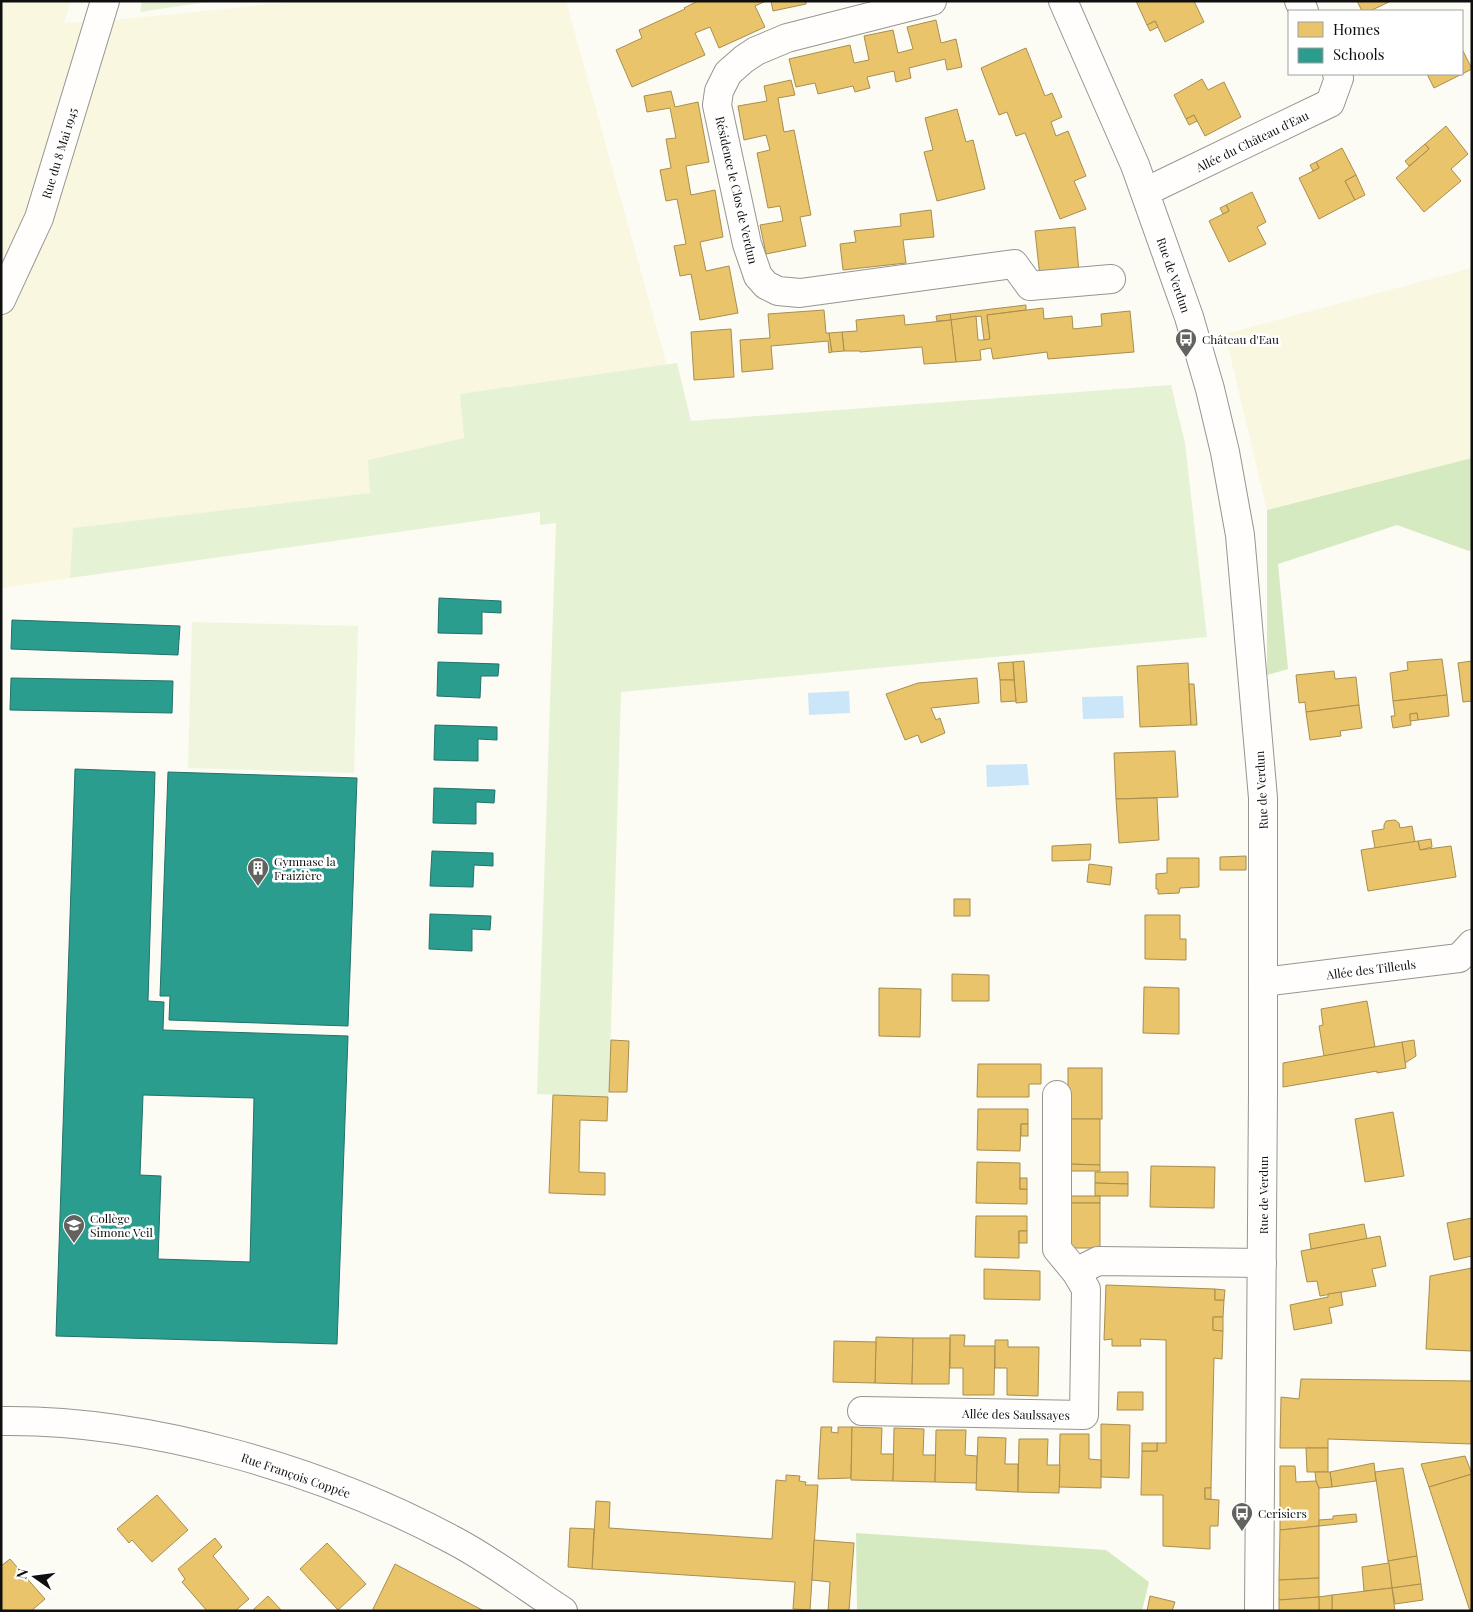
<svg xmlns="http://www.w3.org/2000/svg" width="1473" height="1612" font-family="'Playfair Display',serif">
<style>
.farmland{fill:#f9f7e0}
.green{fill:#e5f3d4}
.forest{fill:#d5eac1}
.pitch{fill:#eff6dd}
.water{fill:#cae6f8}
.homes{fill:#e9c46a;stroke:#a88e4f}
.schools{fill:#2a9d8f;stroke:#227269;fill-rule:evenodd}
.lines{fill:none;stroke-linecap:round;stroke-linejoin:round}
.minor-casing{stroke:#969592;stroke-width:30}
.minor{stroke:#fffefd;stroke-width:28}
.labels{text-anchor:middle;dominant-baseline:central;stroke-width:5;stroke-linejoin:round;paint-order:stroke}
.street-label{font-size:12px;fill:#0f0f0f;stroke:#fff}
.poi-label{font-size:12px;fill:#0f0f0f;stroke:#fff;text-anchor:start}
</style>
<rect width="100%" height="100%" fill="#fcfbf4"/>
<!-- farmland -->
<g class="farmland">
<polygon points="1,1 71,1 64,23 124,19 302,1 566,1 667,366 460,394 464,438 368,460 371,493 74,528 70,578 1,588"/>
<polygon points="1472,268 1472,458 1267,510 1225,334"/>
</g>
<!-- green -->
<g class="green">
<polygon points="142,1 213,1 140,12"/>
<polygon points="677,363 691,421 1171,385 1185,443 1207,637 621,692 609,1092 608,1097 537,1094 556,523 540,525 540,512 70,578 73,528 370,493 368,460 464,438 460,394"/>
</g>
<!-- forest -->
<g class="forest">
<polygon points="1472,458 1472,549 1469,551 1397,525 1278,564 1288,669 1267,675 1267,510"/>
<polygon points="856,1533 1106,1550 1149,1582 1142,1611 857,1611"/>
</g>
<!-- pitch -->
<polygon class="pitch" points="192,622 358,626 354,773 188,768"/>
<!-- water -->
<g class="water">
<polygon points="849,691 850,713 809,715 808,693"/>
<polygon points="1123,696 1124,718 1083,719 1082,697"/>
<polygon points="1027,764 1029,785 987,787 986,765"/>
</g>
<!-- homes -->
<g class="homes">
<polygon points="698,1 766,1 755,6 765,27 719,48 710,27 695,33 705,55 632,87 616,50 642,38 639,30 685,9 684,8"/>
<polygon points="771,1 806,1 806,4 773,11"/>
<polygon points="1136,1 1194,1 1204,22 1165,42 1155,21 1147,25"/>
<polygon points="1357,1 1391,1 1370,11 1362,11"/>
<polygon points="936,20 941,43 956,39 962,67 947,70 945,59 909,68 911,78 896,82 894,71 867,77 870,88 855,92 853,86 818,94 815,83 796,87 789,59 850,45 854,63 869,60 864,36 893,30 898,53 913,49 907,27"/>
<polygon points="1155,21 1158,27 1150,31 1147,25"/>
<polygon points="1026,48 1045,96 1052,93 1062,117 1051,122 1056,136 1068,131 1086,176 1074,181 1086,209 1060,219 1025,133 1016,136 1007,112 999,115 981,68"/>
<polygon points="1462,49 1472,69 1434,88 1427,74 1462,74"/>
<polygon points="1202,79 1208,90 1224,82 1241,117 1205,136 1194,115 1186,119 1174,95"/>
<polygon points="791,80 795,95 778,98 784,132 794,130 811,215 800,217 806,246 766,254 760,225 783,221 780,206 768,208 757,153 770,150 766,135 744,140 738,106 767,101 764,86"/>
<polygon points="671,91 675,107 698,102 709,162 686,166 691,195 715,190 723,237 700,242 706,271 729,266 738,313 700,320 691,274 680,276 674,246 686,244 677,199 666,201 660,170 671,168 666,139 676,138 670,108 647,112 644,96"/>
<polygon points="957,109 966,142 973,140 985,189 937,201 924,152 933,150 925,118"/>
<polygon points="1194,115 1197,121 1189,125 1186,119"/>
<polygon points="1446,126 1468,154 1451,169 1461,181 1424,212 1396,178 1429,149 1425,144"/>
<polygon points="1425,144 1429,149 1409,166 1405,161"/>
<polygon points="1342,148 1356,175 1345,181 1355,200 1319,219 1299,178 1319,168 1316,162"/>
<polygon points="1316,162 1319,168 1313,171 1310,165"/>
<polygon points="1356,175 1365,195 1355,200 1345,181"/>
<polygon points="1252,192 1266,222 1257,227 1266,244 1229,262 1209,221 1229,211 1226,205"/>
<polygon points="1226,205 1229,211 1223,214 1220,208"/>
<polygon points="931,210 934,237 903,240 906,263 843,270 840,244 856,242 854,231 901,226 900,214"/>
<polygon points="1075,227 1079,272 1040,277 1035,231"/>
<polygon points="1026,305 1026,310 987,315 990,339 984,340 981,316 951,320 950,314"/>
<polygon points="1043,308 1044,319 1072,316 1073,329 1102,326 1101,314 1130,311 1134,352 1048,359 1047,352 993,359 991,348 980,350 981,360 956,362 951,320 976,316 978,340 984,340 990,339 987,315"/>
<polygon points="824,310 826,333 829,333 832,352 829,353 828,341 771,346 773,369 742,372 740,340 770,338 768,314"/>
<polygon points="950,314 951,320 937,321 936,316"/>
<polygon points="904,315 905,325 951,320 956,362 924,364 922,347 860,352 860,351 844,351 842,332 857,331 856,320"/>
<polygon points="731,329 734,377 694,380 691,332"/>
<polygon points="842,332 844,351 832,352 829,333"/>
<polygon points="1442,659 1447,695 1393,701 1390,673 1408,670 1407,662"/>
<polygon points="1024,661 1027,702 1016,703 1013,662"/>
<polygon points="1472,661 1472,701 1463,702 1458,663"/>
<polygon points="1013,662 1014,680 1000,680 998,663"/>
<polygon points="1188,663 1191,725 1140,727 1137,666"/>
<polygon points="1334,671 1335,679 1356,677 1359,705 1306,712 1305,702 1299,703 1296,675"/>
<polygon points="977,678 979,703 931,708 936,720 940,718 945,733 921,743 918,735 905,740 886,694 918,683"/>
<polygon points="1000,680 1014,680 1016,701 1001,702"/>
<polygon points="1189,684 1194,684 1197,725 1191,725"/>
<polygon points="1447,695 1449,716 1418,720 1417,713 1410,714 1411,725 1393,728 1391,716 1395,716 1393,701"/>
<polygon points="1359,705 1362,728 1340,731 1341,736 1310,740 1306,712"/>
<polygon points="1417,713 1418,720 1410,721 1410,714"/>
<polygon points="1175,751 1178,797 1116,799 1114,753"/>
<polygon points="1157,798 1159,840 1119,843 1116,799"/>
<polygon points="1395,820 1399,823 1400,828 1412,826 1415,842 1375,848 1372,831 1384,829 1384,825 1386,821"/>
<polygon points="1431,839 1432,847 1420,850 1418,841"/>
<polygon points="1418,841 1420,850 1451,846 1456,877 1368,891 1361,850"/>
<polygon points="1091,844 1090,860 1052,861 1052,846"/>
<polygon points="1246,856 1246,870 1220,870 1220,857"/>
<polygon points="1167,858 1199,858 1199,887 1180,888 1179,893 1158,894 1158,889 1156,889 1156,874 1167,873"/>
<polygon points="1089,864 1112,867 1110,885 1087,882"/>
<rect x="954" y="899" width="16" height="17"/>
<polygon points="1145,915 1180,915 1180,939 1186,939 1186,960 1145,959"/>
<polygon points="952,974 989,975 989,1001 952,1001"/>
<polygon points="1144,987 1179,988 1179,1034 1143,1033"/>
<polygon points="879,988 921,989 920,1037 879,1036"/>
<polygon points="1367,1001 1375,1047 1324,1056 1319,1026 1323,1025 1321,1009"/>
<polygon points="611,1040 629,1041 627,1092 609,1092"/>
<polygon points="1414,1040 1416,1056 1405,1063 1402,1042"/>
<polygon points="1402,1042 1406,1068 1377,1073 1377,1071 1283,1087 1283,1063"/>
<polygon points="978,1064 1041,1064 1041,1084 1029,1084 1029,1097 977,1097"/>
<rect x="1068" y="1068" width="34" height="51"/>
<polygon points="553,1095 608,1097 607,1121 580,1120 579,1172 605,1173 605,1195 549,1193"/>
<polygon points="978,1109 1028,1109 1028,1124 1021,1124 1020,1151 977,1150"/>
<polygon points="1393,1112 1404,1176 1365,1182 1355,1119"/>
<polygon points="1068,1119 1100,1119 1100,1165 1068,1164"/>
<rect x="1021" y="1124" width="7" height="12"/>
<polygon points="977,1162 1020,1163 1020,1189 1027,1189 1027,1204 976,1203"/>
<polygon points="1068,1164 1100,1165 1100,1171 1068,1171"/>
<polygon points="1151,1166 1215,1167 1214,1208 1150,1207"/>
<polygon points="1095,1172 1128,1172 1128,1184 1095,1183"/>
<rect x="1020" y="1178" width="7" height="11"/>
<polygon points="1095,1183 1128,1184 1128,1196 1095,1196"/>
<rect x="1068" y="1196" width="32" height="7"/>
<polygon points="1068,1203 1100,1203 1100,1248 1067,1248"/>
<polygon points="976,1216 1027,1216 1027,1231 1019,1231 1019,1258 975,1257"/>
<polygon points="1472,1218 1472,1256 1454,1260 1447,1223"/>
<polygon points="1364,1224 1367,1239 1311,1249 1309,1234"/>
<rect x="1019" y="1231" width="8" height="12"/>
<polygon points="1380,1236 1386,1266 1372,1269 1376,1286 1320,1296 1317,1281 1307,1282 1301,1251"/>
<polygon points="1472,1268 1472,1351 1426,1349 1430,1276"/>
<polygon points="984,1269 1040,1271 1040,1300 984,1299"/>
<polygon points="1106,1285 1215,1289 1215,1300 1224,1300 1223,1317 1213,1317 1213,1330 1223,1331 1222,1359 1214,1358 1211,1488 1205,1488 1205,1499 1219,1500 1218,1526 1210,1526 1210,1549 1163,1546 1163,1495 1141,1495 1142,1451 1157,1451 1157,1443 1166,1443 1166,1340 1140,1339 1141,1346 1112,1346 1112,1339 1104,1340"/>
<polygon points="1215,1289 1225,1290 1224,1300 1215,1300"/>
<polygon points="1341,1292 1343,1305 1329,1308 1332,1323 1294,1330 1290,1305 1328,1297 1328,1294"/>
<polygon points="1213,1317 1223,1317 1223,1331 1213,1330"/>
<polygon points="950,1335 965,1335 964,1346 995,1346 994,1395 963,1395 963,1368 950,1368"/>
<polygon points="876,1337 913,1338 912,1384 875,1383"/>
<polygon points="913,1338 950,1338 949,1384 912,1384"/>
<polygon points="995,1340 1008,1340 1008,1347 1039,1347 1038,1396 1007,1395 1007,1368 995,1368"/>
<polygon points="834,1341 876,1342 875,1383 833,1382"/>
<polygon points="1301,1379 1472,1381 1472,1444 1328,1439 1328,1448 1280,1448 1281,1397 1299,1399"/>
<polygon points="1118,1392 1143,1392 1143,1410 1117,1410"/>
<polygon points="1101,1424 1130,1425 1129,1478 1101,1477"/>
<polygon points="821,1427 832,1427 831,1432 838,1433 838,1427 852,1427 851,1478 818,1479"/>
<polygon points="852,1427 882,1428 881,1454 894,1454 893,1481 851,1480"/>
<polygon points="894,1428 924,1429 923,1455 936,1455 935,1482 893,1481"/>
<polygon points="936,1430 966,1430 965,1455 977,1456 977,1483 935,1482"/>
<polygon points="1060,1434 1089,1434 1089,1459 1101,1460 1101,1488 1059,1487"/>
<polygon points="978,1437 1006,1438 1005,1464 1018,1464 1018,1492 976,1490"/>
<polygon points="1019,1439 1048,1439 1047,1465 1060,1465 1059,1493 1018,1492"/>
<rect x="1142" y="1443" width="15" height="8"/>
<polygon points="1306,1448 1328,1448 1328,1472 1307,1472"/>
<polygon points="1465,1456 1472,1474 1429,1487 1421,1464"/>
<polygon points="1374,1463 1376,1481 1332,1487 1330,1472"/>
<polygon points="1280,1466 1295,1466 1296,1482 1316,1481 1319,1488 1319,1526 1280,1530"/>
<polygon points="1403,1468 1417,1556 1388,1561 1375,1472"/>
<polygon points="1315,1472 1330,1472 1332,1487 1319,1488 1316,1481"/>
<polygon points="1472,1474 1472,1611 1470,1611 1429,1487"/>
<polygon points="786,1475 800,1476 799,1481 806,1482 805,1485 818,1485 810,1610 793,1609 795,1582 592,1569 596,1501 610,1502 609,1528 772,1539 776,1480 786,1481"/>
<rect x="1205" y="1488" width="6" height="11"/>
<polygon points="157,1495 188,1530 152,1562 132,1540 129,1543 117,1529"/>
<polygon points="1356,1514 1357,1522 1319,1526 1319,1520 1333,1519 1333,1516"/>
<polygon points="1319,1526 1319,1578 1279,1580 1280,1530"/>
<polygon points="570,1528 594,1529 592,1569 568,1567"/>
<polygon points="215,1538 222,1547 213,1556 249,1599 235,1611 207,1611 182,1582 185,1579 178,1569"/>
<polygon points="814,1540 854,1543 849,1611 828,1611 830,1582 812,1580"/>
<polygon points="327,1543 366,1584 338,1610 300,1569"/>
<polygon points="1417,1556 1421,1584 1392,1588 1388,1561"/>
<polygon points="10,1559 45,1599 31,1611 1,1610 1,1566"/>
<polygon points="1389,1563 1392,1588 1364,1591 1362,1567"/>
<polygon points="395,1564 484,1611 372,1611"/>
<polygon points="1319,1578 1319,1597 1279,1600 1279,1580"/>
<polygon points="1421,1584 1423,1600 1395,1604 1392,1588"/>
<polygon points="1392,1588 1395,1611 1332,1611 1332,1595"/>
<polygon points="1332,1595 1332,1611 1319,1611 1319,1597"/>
<polygon points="268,1596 282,1611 252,1611"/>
<polygon points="1150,1596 1175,1602 1172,1611 1147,1611"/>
<polygon points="1319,1597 1319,1611 1279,1611 1279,1600"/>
</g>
<!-- schools -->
<g class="schools">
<polygon points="439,598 501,601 501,613 482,612 482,634 438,633"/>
<polygon points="12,620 180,626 178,655 11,649"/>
<polygon points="438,662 499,664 498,676 481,676 480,698 437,696"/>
<polygon points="11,678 173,681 172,713 10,710"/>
<polygon points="435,725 497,727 497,740 478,739 478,761 434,760"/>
<path d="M75,769L155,772L148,1001L164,1002L163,1030L348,1036L337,1344L56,1336ZM143,1095L254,1098L250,1262L158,1259L161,1176L140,1175Z"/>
<polygon points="168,772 357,778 348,1026 169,1020 170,996 160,996"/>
<polygon points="434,788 495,790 494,803 476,802 476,824 433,823"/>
<polygon points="432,851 493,853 493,866 474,865 473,887 430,886"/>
<polygon points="430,914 491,916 490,930 472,929 472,951 429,949"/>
</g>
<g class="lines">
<!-- minor casing -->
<g class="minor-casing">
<g id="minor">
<polyline points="932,1 787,38 756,51 744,59 728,73 719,91 717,105 747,244 758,276 766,285 778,291 800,293 1014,264 1030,286 1111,279"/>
<polyline points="1063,1 1135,165 1189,317 1210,389 1225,452 1240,535 1263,798 1263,1092 1259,1611"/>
<polyline points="1299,1 1304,11"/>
<polyline points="1145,192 1330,103 1339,78 1337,74"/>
<polyline points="1,300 39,218 105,1"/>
<polyline points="1263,982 1459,958 1472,944"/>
<polyline points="1076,1272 1098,1261 1262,1263"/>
<polyline points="862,1411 1084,1415 1086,1289 1076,1272 1057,1249 1057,1095"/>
<path d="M1,1421C148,1419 322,1470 451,1539C490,1559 526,1587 563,1611"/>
</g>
</g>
<!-- minor -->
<use href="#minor" class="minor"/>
</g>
<!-- icons -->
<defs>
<g id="bus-pin" transform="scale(1.125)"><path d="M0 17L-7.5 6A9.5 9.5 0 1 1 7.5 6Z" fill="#62625f" stroke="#fff"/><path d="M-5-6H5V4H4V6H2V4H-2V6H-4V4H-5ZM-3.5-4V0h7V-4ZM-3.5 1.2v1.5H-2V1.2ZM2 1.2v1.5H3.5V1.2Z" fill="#fff"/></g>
<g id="building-pin" transform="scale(1.125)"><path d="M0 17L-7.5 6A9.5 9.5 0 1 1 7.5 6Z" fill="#62625f" stroke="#fff"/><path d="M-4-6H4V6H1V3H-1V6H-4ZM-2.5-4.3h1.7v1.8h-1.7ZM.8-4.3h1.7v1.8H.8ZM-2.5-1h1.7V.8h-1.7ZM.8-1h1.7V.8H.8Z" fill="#fff"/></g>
<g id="school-pin" transform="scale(1.125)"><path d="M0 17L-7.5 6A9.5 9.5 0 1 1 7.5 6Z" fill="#62625f" stroke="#fff"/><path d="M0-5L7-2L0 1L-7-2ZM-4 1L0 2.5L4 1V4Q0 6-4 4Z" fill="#fff"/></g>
</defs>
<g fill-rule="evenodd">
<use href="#bus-pin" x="1186" y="339"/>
<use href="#building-pin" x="258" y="868"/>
<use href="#school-pin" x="74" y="1225"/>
<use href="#bus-pin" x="1242" y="1513"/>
</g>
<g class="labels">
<!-- street labels -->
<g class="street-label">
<text transform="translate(1252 141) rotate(-26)">Allée du Château d'Eau</text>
<text transform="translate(59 153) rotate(-73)">Rue du 8 Mai 1945</text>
<text transform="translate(737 190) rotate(77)">Résidence le Clos de Verdun</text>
<text transform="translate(1174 275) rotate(71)">Rue de Verdun</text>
<text transform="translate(1261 790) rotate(-93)">Rue de Verdun</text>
<text transform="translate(1371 969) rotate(-7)">Allée des Tilleuls</text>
<text transform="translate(1263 1195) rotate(-90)">Rue de Verdun</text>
<text transform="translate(1016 1414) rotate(1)">Allée des Saulssayes</text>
<text transform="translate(296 1475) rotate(19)">Rue François Coppée</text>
</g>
<!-- poi labels -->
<g class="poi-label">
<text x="1202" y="339">Château d'Eau</text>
<text x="274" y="861">Gymnase la<tspan x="274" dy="14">Fraizière</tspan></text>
<text x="90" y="1218">Collège<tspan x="90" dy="14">Simone Veil</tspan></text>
<text x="1258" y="1513">Cerisiers</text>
</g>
</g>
<!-- border -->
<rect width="1473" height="1612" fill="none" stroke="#0f0f0f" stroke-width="5"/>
<!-- legend -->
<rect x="1288" y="10" width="175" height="65" fill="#ffffff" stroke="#9f9f9f"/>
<rect x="1298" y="22" width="25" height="15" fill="#e9c46a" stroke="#9f9f9f"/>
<text x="1333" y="35" font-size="15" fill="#0f0f0f">Homes</text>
<rect x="1298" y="48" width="25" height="15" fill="#2a9d8f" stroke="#9f9f9f"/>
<text x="1333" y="60" font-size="15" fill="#0f0f0f">Schools</text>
<!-- north arrow -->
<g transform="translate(35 1577) rotate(284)" stroke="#ffffff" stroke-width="4" paint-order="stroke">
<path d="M0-4L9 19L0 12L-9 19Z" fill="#0f0f0f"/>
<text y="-8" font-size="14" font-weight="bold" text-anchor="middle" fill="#0f0f0f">N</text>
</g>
</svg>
